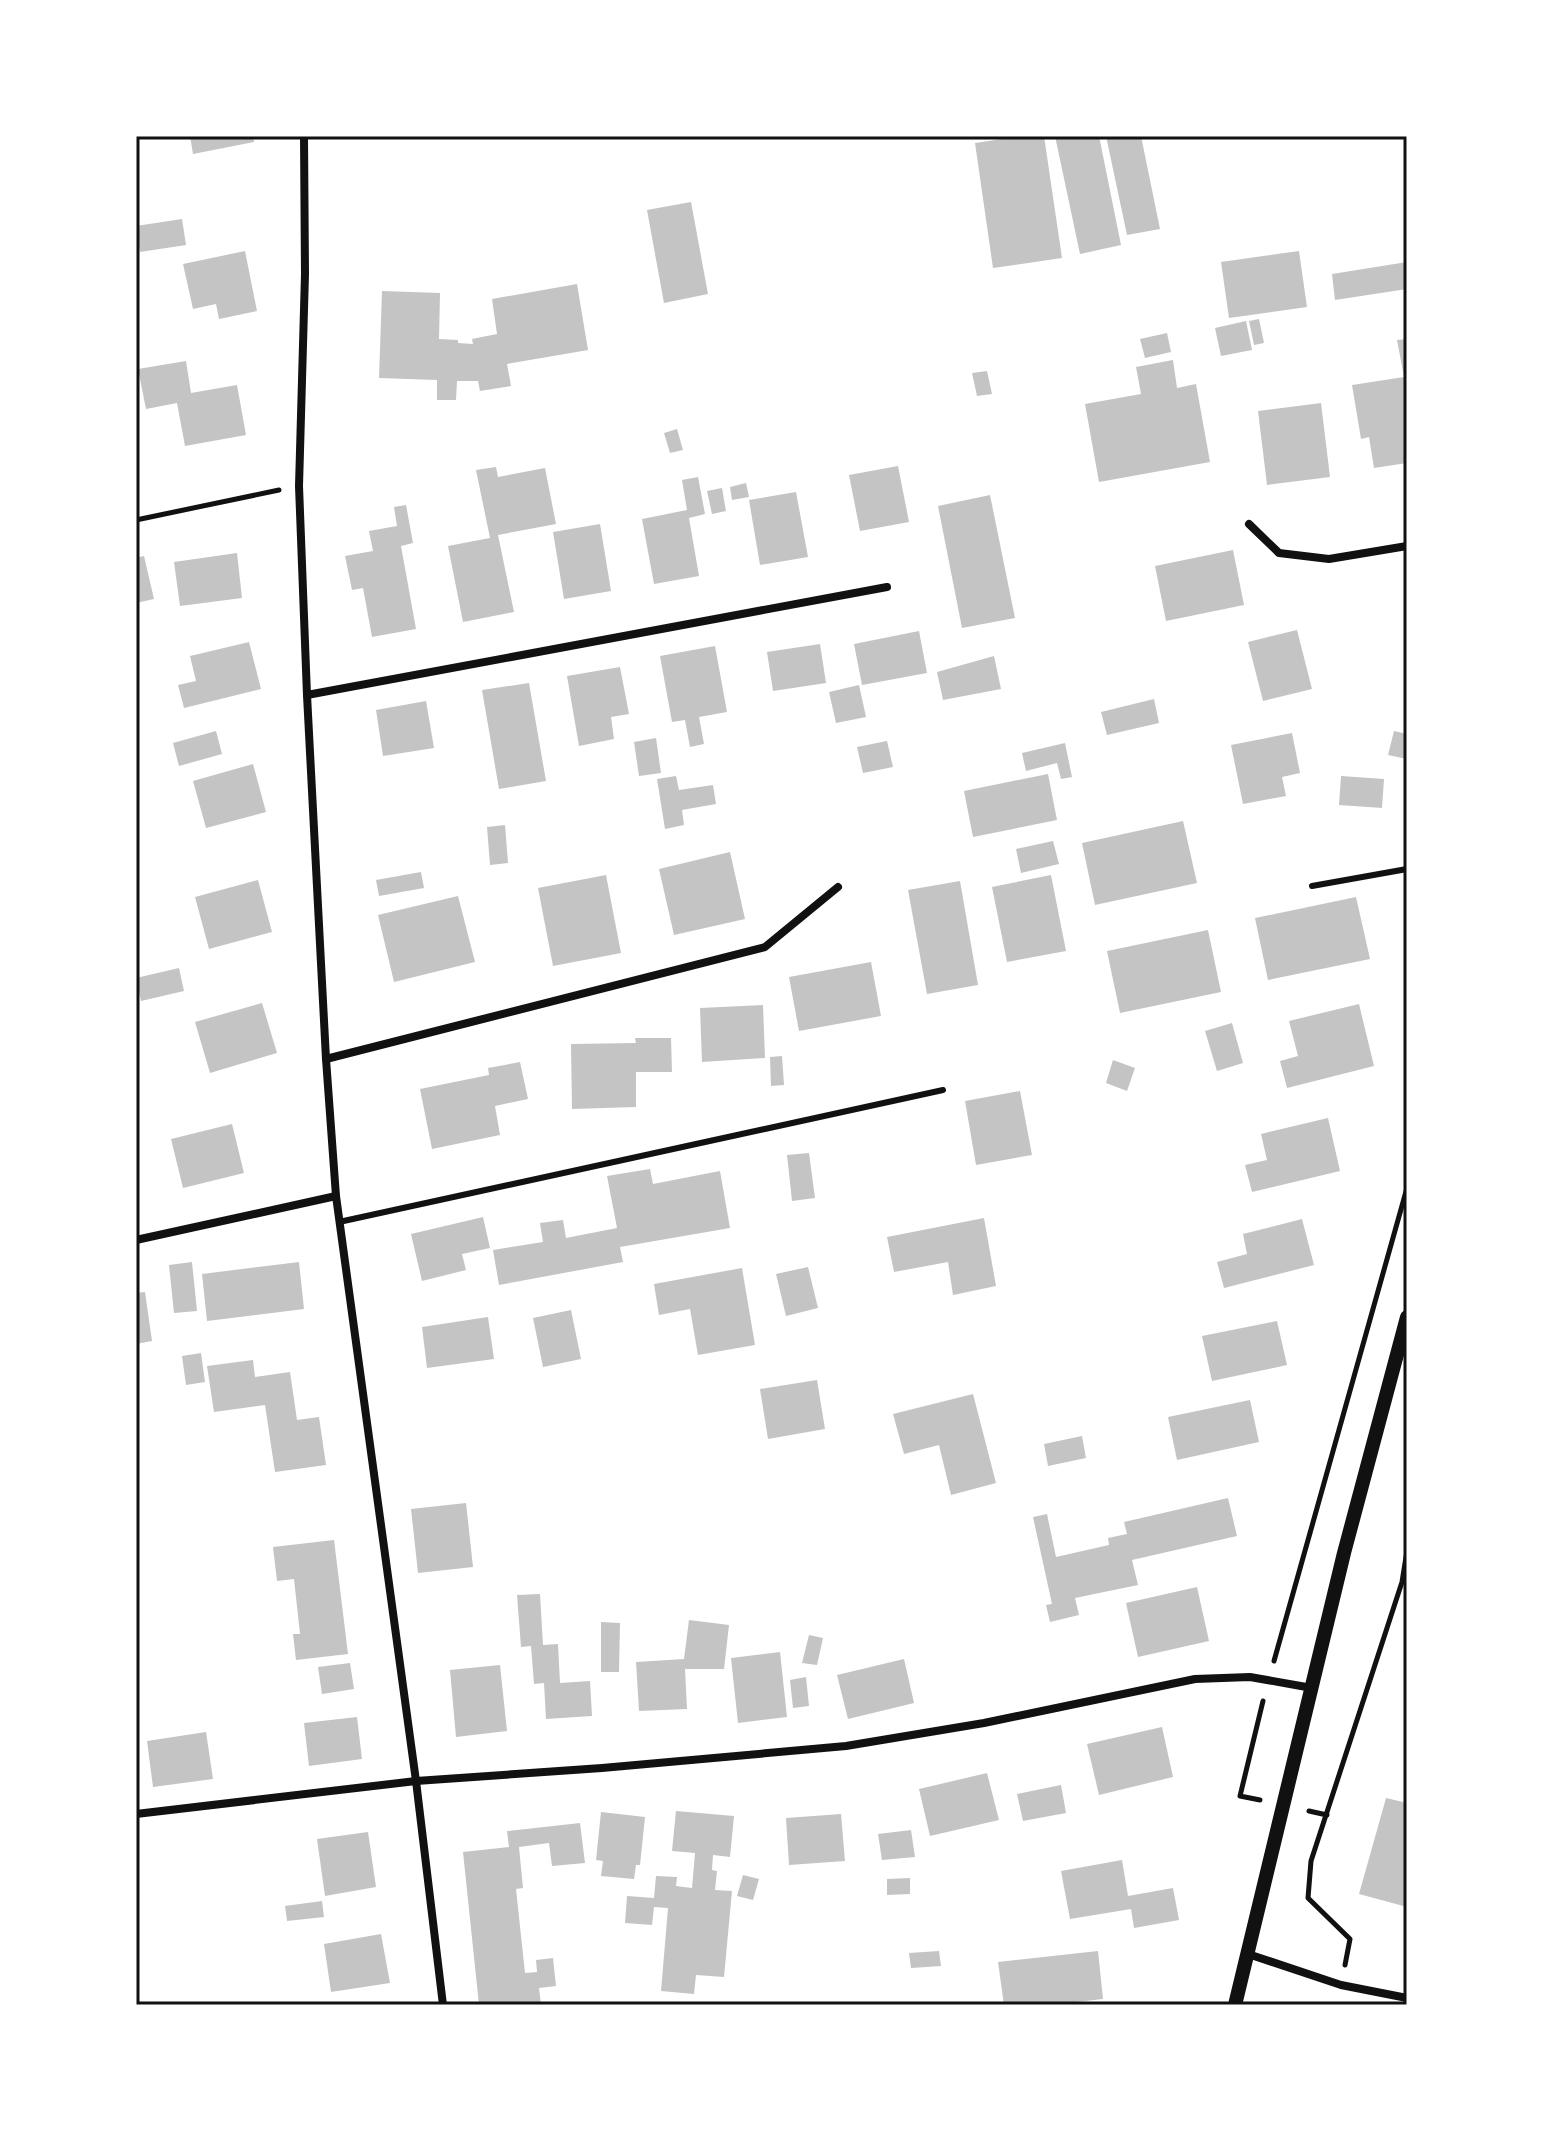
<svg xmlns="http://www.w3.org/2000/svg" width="1543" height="2141" font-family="'Open Sans',sans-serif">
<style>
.building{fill:#c4c4c4}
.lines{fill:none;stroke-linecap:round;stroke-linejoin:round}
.path{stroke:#111;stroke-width:5}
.service{stroke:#111;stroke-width:6}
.minor{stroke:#111;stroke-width:8}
.tertiary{stroke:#111;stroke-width:14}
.neatline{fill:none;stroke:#111;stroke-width:3}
</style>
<rect width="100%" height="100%" fill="#fff"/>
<!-- building -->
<g class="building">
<polygon points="190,136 253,136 254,142 193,154"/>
<polygon points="1024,136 1044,136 1062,258 993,268 975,143"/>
<polygon points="1055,136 1099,136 1121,245 1080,254"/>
<polygon points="1106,136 1141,136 1160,229 1127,235"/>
<polygon points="691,202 708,294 664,303 647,210"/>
<polygon points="182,219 186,245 140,252 136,226"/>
<polygon points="245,251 257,311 219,319 216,304 193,309 183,264"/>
<polygon points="1299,251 1307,307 1229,318 1221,262"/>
<polygon points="1407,262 1407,289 1335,300 1332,274"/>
<polygon points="577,284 588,350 507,364 511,386 480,391 478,381 457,381 456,400 437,400 437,380 379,378 382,291 440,293 439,339 458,340 458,343 473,344 472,339 497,334 492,299"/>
<polygon points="1259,319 1264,343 1254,345 1249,321"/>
<polygon points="1246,321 1252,350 1221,356 1215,328"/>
<polygon points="1167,333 1171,352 1145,358 1140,339"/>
<polygon points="1407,339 1407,463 1374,468 1369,437 1361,439 1352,385 1404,377 1397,340"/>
<polygon points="1173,360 1177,388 1196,384 1210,462 1099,482 1085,404 1141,394 1136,367"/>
<polygon points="186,361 191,393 237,385 246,435 185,446 177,403 146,409 138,369"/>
<polygon points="987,371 992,394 977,396 972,373"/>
<polygon points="1321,403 1330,477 1267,485 1258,411"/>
<polygon points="677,429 683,450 670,453 664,433"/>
<polygon points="898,466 909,522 860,531 849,475"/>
<polygon points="496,467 498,477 545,468 556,524 498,535 514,612 463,622 448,546 490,538 476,470"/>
<polygon points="698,477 705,514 689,518 699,576 654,584 642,519 687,510 682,480"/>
<polygon points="746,483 749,497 732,500 730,487"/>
<polygon points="722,488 726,511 712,514 707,491"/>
<polygon points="796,492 808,557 760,565 749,500"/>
<polygon points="990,495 1015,618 962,628 938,506"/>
<polygon points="406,505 413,543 401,546 416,629 372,637 363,588 352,590 345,556 373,551 369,531 397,526 394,507"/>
<polygon points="600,524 611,591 564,599 553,532"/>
<polygon points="1233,550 1244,605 1166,621 1155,566"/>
<polygon points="237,553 242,598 180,606 174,562"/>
<polygon points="144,556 154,599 136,603 136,558"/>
<polygon points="1297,630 1312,689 1263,701 1248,642"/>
<polygon points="919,631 927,673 862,685 854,644"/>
<polygon points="249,642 261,689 184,708 178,685 196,681 190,656"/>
<polygon points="820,644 826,683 773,691 767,652"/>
<polygon points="715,646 727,712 699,717 704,744 690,747 685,720 672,722 660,656"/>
<polygon points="994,656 1001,689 943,700 937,672"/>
<polygon points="620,667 629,714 611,717 614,739 579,746 567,676"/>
<polygon points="529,683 546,781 499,789 482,690"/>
<polygon points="859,685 866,717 836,723 829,692"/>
<polygon points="1154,699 1159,723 1107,735 1101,712"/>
<polygon points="426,701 434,748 383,756 376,710"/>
<polygon points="216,731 222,754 179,766 173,743"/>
<polygon points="1394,731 1407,734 1407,759 1388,755"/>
<polygon points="1292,733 1300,773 1282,777 1286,796 1243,804 1231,745"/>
<polygon points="656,738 661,773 639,776 634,742"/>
<polygon points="887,741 893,767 863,773 857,747"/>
<polygon points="1065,743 1072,777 1061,779 1057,763 1026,771 1022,753"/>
<polygon points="253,764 266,812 206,828 193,781"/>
<polygon points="1048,774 1057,820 973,837 964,791"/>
<polygon points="676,776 679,790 713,785 716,804 682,810 684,825 665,829 657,779"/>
<polygon points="1341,776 1384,779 1382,808 1339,805"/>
<polygon points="1183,821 1197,883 1095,905 1082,843"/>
<polygon points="505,825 508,863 490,865 487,827"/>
<polygon points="1053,841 1059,864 1021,873 1016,849"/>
<polygon points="730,852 745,919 674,935 659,869"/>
<polygon points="421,872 424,888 379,896 376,880"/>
<polygon points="606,875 621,953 553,966 538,888"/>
<polygon points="1051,875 1066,951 1007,962 992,887"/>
<polygon points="258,880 272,932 209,949 195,897"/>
<polygon points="960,881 978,985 927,994 908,890"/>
<polygon points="458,896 475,962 394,982 378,915"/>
<polygon points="1356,897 1370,959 1268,980 1255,918"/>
<polygon points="1208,930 1221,992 1120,1013 1107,951"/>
<polygon points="871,962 881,1016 799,1031 789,977"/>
<polygon points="179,968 184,991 141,1001 136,978"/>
<polygon points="262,1003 277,1053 210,1073 195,1022"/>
<polygon points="1359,1004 1374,1066 1287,1088 1280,1061 1298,1056 1289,1021"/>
<polygon points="763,1005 765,1058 702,1062 700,1008"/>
<polygon points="1232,1023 1243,1063 1217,1071 1205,1031"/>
<polygon points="635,1038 671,1038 672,1072 636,1072 636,1107 572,1109 571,1044 636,1043"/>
<polygon points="782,1056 784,1085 771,1086 770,1057"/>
<polygon points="1113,1060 1135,1068 1127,1091 1106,1083"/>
<polygon points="520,1062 528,1099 495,1106 500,1135 432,1149 420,1089 489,1075 488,1068"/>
<polygon points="1020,1091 1032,1155 976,1165 965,1101"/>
<polygon points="1328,1118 1340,1171 1252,1192 1245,1165 1267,1160 1261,1134"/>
<polygon points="232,1124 244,1173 183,1188 171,1139"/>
<polygon points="809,1153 815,1198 792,1201 787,1155"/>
<polygon points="650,1169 653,1184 720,1171 730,1228 620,1247 623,1262 499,1285 493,1250 543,1242 540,1223 563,1220 566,1238 617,1228 607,1176"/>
<polygon points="483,1217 490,1248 462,1254 466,1270 422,1281 411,1234"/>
<polygon points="984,1218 996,1286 953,1295 948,1262 894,1272 887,1237"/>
<polygon points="1302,1219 1314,1265 1224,1288 1217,1262 1247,1254 1243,1234"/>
<polygon points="192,1262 197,1311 174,1313 169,1265"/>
<polygon points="299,1262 304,1309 207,1321 202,1274"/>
<polygon points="808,1267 818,1308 786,1316 776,1274"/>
<polygon points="742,1268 755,1345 698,1355 690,1309 659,1315 654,1284"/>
<polygon points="145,1292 152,1341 136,1344 136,1293"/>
<polygon points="571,1310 581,1359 543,1367 533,1318"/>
<polygon points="488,1317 494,1359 427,1368 422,1327"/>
<polygon points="1277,1321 1287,1365 1212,1381 1202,1336"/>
<polygon points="201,1353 205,1382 186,1385 182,1356"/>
<polygon points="253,1360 255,1377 290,1372 297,1420 319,1417 326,1465 275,1472 265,1405 214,1412 207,1366"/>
<polygon points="817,1380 825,1429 768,1439 760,1389"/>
<polygon points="973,1394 996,1483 951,1495 939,1445 904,1454 893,1414"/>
<polygon points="1250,1400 1259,1442 1177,1460 1168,1417"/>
<polygon points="1082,1436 1086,1458 1048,1466 1044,1444"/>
<polygon points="1228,1498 1237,1536 1132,1560 1138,1585 1075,1598 1079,1615 1050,1622 1046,1605 1052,1604 1033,1517 1047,1514 1056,1557 1109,1545 1108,1538 1127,1534 1124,1522"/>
<polygon points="466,1503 473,1567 418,1573 411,1509"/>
<polygon points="334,1540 348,1654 296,1660 293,1634 300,1634 294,1579 277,1581 273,1547"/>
<polygon points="1197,1587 1209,1641 1138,1657 1126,1603"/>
<polygon points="540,1594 543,1645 558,1644 560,1683 590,1681 592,1716 546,1719 544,1683 534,1684 531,1646 521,1647 517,1595"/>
<polygon points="689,1620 729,1625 724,1669 685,1669 687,1709 639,1711 636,1662 684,1659"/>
<polygon points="601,1622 620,1623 619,1672 601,1672"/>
<polygon points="809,1635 823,1638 817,1665 802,1663"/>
<polygon points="780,1652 787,1717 738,1723 731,1658"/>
<polygon points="904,1659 914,1703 848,1719 837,1675"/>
<polygon points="350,1663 354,1689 322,1694 318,1667"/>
<polygon points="500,1665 507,1731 456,1737 450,1670"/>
<polygon points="806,1677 809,1706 793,1708 790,1680"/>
<polygon points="357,1717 362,1759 309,1766 304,1723"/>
<polygon points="1162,1727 1173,1777 1099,1795 1087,1744"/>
<polygon points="206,1732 213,1779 153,1787 147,1741"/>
<polygon points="987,1773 999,1820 930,1836 919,1789"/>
<polygon points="1061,1785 1066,1813 1023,1821 1017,1794"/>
<polygon points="1386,1798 1407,1803 1407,1907 1359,1894"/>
<polygon points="676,1811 734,1816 730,1857 713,1855 712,1870 717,1871 715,1890 732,1891 724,1977 696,1975 694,1994 661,1991 668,1908 654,1907 652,1925 625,1923 627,1896 654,1898 656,1876 677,1877 676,1886 692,1888 695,1853 672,1851"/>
<polygon points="601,1812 645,1817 640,1865 636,1865 634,1879 601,1876 603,1861 596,1860"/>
<polygon points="841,1814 845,1861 789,1865 786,1818"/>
<polygon points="580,1823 585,1863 552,1866 549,1843 519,1847 523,1888 516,1889 525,1973 537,1972 536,1960 553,1958 556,1986 539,1988 541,2005 479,2005 463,1852 509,1847 507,1831"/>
<polygon points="911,1830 915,1857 882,1860 878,1834"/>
<polygon points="368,1832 376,1887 325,1896 317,1839"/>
<polygon points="1122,1860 1128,1896 1173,1888 1179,1920 1134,1928 1131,1909 1070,1919 1061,1871"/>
<polygon points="743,1875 759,1879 753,1900 737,1896"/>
<polygon points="910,1878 910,1894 887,1895 887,1879"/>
<polygon points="322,1901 324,1917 287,1921 285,1906"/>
<polygon points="381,1934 390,1983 331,1992 324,1944"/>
<polygon points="939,1951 941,1966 911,1968 909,1953"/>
<polygon points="1098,1951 1103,1999 1049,2005 1004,2005 998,1962"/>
</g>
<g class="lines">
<!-- path -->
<g class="path">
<polyline points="136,520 279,490"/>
<polyline points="1274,1661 1407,1188"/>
<polyline points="1260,1800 1240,1796 1263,1701"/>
<polyline points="1309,1811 1327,1815"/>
<polyline points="1345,1965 1350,1939 1308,1898 1311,1861 1402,1582 1407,1551"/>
</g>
<!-- service -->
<g class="service">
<polyline points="1312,886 1407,869"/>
<polyline points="339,1222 943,1090"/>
</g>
<!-- minor -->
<g class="minor">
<polyline points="304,136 305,274 299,486 307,695 326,1059 336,1196 416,1781 443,2005"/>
<polyline points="1249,524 1279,553 1329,559 1407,546"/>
<polyline points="307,695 887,587"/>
<polyline points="326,1059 765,947 838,887"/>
<polyline points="136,1240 336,1196"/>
<polyline points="136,1814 416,1781 602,1768 846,1746 984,1723 1195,1679 1250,1677 1312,1688"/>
<polyline points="1248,1954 1341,1985 1407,1998"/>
</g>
<!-- tertiary -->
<polyline class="tertiary" points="1235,2005 1344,1553 1407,1317"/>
</g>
<!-- border -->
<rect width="1543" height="2141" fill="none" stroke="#ffffff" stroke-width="276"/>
<rect x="138" y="138" width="1267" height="1865" class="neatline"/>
</svg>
